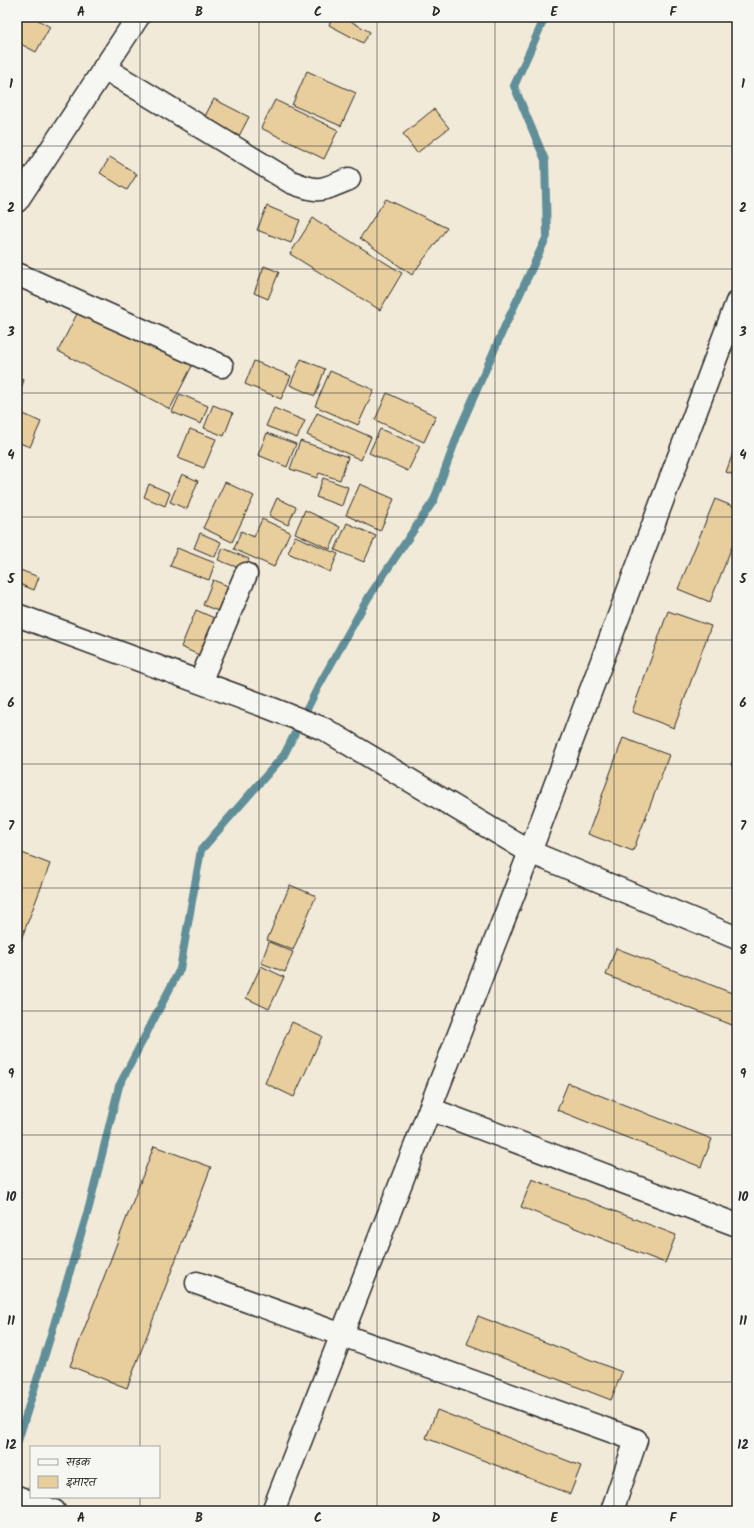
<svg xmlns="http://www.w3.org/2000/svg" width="754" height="1528" font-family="Kalam,'Playpen Sans Deva',sans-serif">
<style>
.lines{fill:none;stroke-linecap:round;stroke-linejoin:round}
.stream{stroke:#608f99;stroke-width:8}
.building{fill:#e8ce9d;stroke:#2b2b2b}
.minor-casing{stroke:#2b2b2b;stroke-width:25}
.secondary-casing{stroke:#2b2b2b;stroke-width:25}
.minor{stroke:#f6f6f2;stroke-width:22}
.secondary{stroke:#f6f6f2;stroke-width:22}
.grid{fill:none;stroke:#2b2b2b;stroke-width:1;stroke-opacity:0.55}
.neatline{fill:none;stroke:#2b2b2b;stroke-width:1.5}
.grid-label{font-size:13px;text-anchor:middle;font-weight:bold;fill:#2b2b2b}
</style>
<rect width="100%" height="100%" fill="#f2ead8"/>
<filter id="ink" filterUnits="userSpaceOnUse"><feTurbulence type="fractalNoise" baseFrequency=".025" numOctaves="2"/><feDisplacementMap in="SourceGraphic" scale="8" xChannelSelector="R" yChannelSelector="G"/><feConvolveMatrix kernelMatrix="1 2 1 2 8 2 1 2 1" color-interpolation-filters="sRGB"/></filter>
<g filter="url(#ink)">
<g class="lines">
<!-- stream -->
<polyline class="stream" points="17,1444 50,1338 89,1207 119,1086 180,969 201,850 284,755 317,689 368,598 434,500 460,428 504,328 547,236 545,160 514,86 545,17"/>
</g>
<!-- building -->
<g class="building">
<polygon points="17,17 33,17 50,27 36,52 17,42"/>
<polygon points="333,17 343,17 370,32 363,43 329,25"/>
<polygon points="307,71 356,93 341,126 292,105"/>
<polygon points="214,99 249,117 239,136 204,118"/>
<polygon points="275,100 338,130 324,159 261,128"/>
<polygon points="434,109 449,128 417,153 403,134"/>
<polygon points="110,157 137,174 127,190 100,173"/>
<polygon points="386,199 447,228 412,275 360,238"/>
<polygon points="267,206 300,220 291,243 257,230"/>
<polygon points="313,218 402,273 380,310 290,254"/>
<polygon points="264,266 279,272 268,299 254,293"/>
<polygon points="81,306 193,364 170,409 58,351"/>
<polygon points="301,359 325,369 315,396 290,385"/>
<polygon points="254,361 291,376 281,399 245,384"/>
<polygon points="330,371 374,390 358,425 315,406"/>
<polygon points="17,378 24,380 17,400"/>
<polygon points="387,393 436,416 424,442 375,420"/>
<polygon points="180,394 208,406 201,424 172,412"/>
<polygon points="213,405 233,413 224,436 204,428"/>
<polygon points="274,408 305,421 297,438 266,426"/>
<polygon points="17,411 41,422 30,447 17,442"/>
<polygon points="317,413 371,437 361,460 307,435"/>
<polygon points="190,429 216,439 204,468 178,458"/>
<polygon points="380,429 420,446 408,471 369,453"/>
<polygon points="267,433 296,444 287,467 258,455"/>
<polygon points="300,441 348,457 340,480 319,473 317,478 290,469"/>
<polygon points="737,442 737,476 726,472"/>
<polygon points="182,474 198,481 187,509 170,502"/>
<polygon points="323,478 348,487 342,506 316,497"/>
<polygon points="225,482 254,496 232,542 203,528"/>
<polygon points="149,484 170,493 165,506 144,497"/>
<polygon points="360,484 394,499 380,531 346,515"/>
<polygon points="277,498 296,507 288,525 269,516"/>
<polygon points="715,499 737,508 737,534 710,602 678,589"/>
<polygon points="305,510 340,527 330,549 295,533"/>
<polygon points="262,519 290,532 274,567 234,549 241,531 254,537"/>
<polygon points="347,523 376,536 364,562 335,550"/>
<polygon points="200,533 221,542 215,557 194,548"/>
<polygon points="295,536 338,554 330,572 288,553"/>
<polygon points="177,548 215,563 209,580 170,566"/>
<polygon points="223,548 249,559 244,570 218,560"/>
<polygon points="17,569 39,577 34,590 17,583"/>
<polygon points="213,580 238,590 228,615 203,605"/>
<polygon points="196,610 221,621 206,658 181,647"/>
<polygon points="668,611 711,626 674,728 632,712"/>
<polygon points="623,738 669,755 633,851 588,834"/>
<polygon points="737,750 737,768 731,765"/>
<polygon points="17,851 50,864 17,950"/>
<polygon points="290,885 316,896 293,950 267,940"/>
<polygon points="269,942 293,952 285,972 261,963"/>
<polygon points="616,948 737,995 737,1027 606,975"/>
<polygon points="261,966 284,977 269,1009 246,998"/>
<polygon points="292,1022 322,1036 294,1097 265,1083"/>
<polygon points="568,1083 712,1139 701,1167 557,1110"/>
<polygon points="154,1146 211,1167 127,1388 70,1366"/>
<polygon points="532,1179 676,1235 665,1263 521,1207"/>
<polygon points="478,1316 622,1372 611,1400 467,1344"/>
<polygon points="437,1410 581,1466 570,1494 426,1438"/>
</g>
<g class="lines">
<!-- minor casing -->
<g class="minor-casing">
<g id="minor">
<path d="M104,68L291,182C319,193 320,191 349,179"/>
<polyline points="17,201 138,17"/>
<polyline points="17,274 222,366"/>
<polyline points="17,615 270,708 324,729 530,852 737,938"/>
<polyline points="200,682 246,574"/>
<polyline points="430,1109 737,1225"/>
<polyline points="197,1283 636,1440 612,1511"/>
<polyline points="273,1511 530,852 737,302"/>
</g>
</g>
<!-- secondary casing -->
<g class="secondary-casing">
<polyline id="secondary" points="17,1497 54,1511"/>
</g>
<!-- minor -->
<use href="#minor" class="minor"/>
<!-- secondary -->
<use href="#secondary" class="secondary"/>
</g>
</g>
<!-- grid -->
<path class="grid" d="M140,17V1447M259,17V1511M377,17V1511M495,17V1511M614,17V1511M17,146H737M17,269H737M17,393H737M17,517H737M17,640H737M17,764H737M17,888H737M17,1011H737M17,1135H737M17,1259H737M17,1382H737M140,1497V1511"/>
<!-- margin -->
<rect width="754" height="1528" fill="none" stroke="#f6f6f2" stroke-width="44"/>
<!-- legend -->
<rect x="30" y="1446" width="130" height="52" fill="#f6f6f2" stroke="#a5a5a2"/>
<rect x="38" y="1459" width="20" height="6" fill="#f6f6f2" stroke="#a5a5a2"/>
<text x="66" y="1466" font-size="12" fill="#2b2b2b">सड़क</text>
<rect x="38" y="1476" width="20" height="12" fill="#e8ce9d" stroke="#a5a5a2"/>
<text x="66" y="1486" font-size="12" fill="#2b2b2b">इमारत</text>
<rect x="22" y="22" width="710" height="1484" class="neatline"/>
<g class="grid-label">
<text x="81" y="16">A</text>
<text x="199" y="16">B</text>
<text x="318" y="16">C</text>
<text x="436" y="16">D</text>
<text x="554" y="16">E</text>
<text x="673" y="16">F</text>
<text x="11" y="88">1</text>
<text x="743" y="88">1</text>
<text x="11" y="212">2</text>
<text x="743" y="212">2</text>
<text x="11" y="336">3</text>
<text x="743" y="336">3</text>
<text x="11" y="459">4</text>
<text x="743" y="459">4</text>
<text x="11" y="583">5</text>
<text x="743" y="583">5</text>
<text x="11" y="707">6</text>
<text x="743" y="707">6</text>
<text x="11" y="830">7</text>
<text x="743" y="830">7</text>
<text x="11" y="954">8</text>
<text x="743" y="954">8</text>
<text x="11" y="1078">9</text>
<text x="743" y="1078">9</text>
<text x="11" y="1201">10</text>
<text x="743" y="1201">10</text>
<text x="11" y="1325">11</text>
<text x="743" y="1325">11</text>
<text x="11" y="1449">12</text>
<text x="743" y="1449">12</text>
<text x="81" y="1522">A</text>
<text x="199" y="1522">B</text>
<text x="318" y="1522">C</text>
<text x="436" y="1522">D</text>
<text x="554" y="1522">E</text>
<text x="673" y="1522">F</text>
</g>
</svg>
